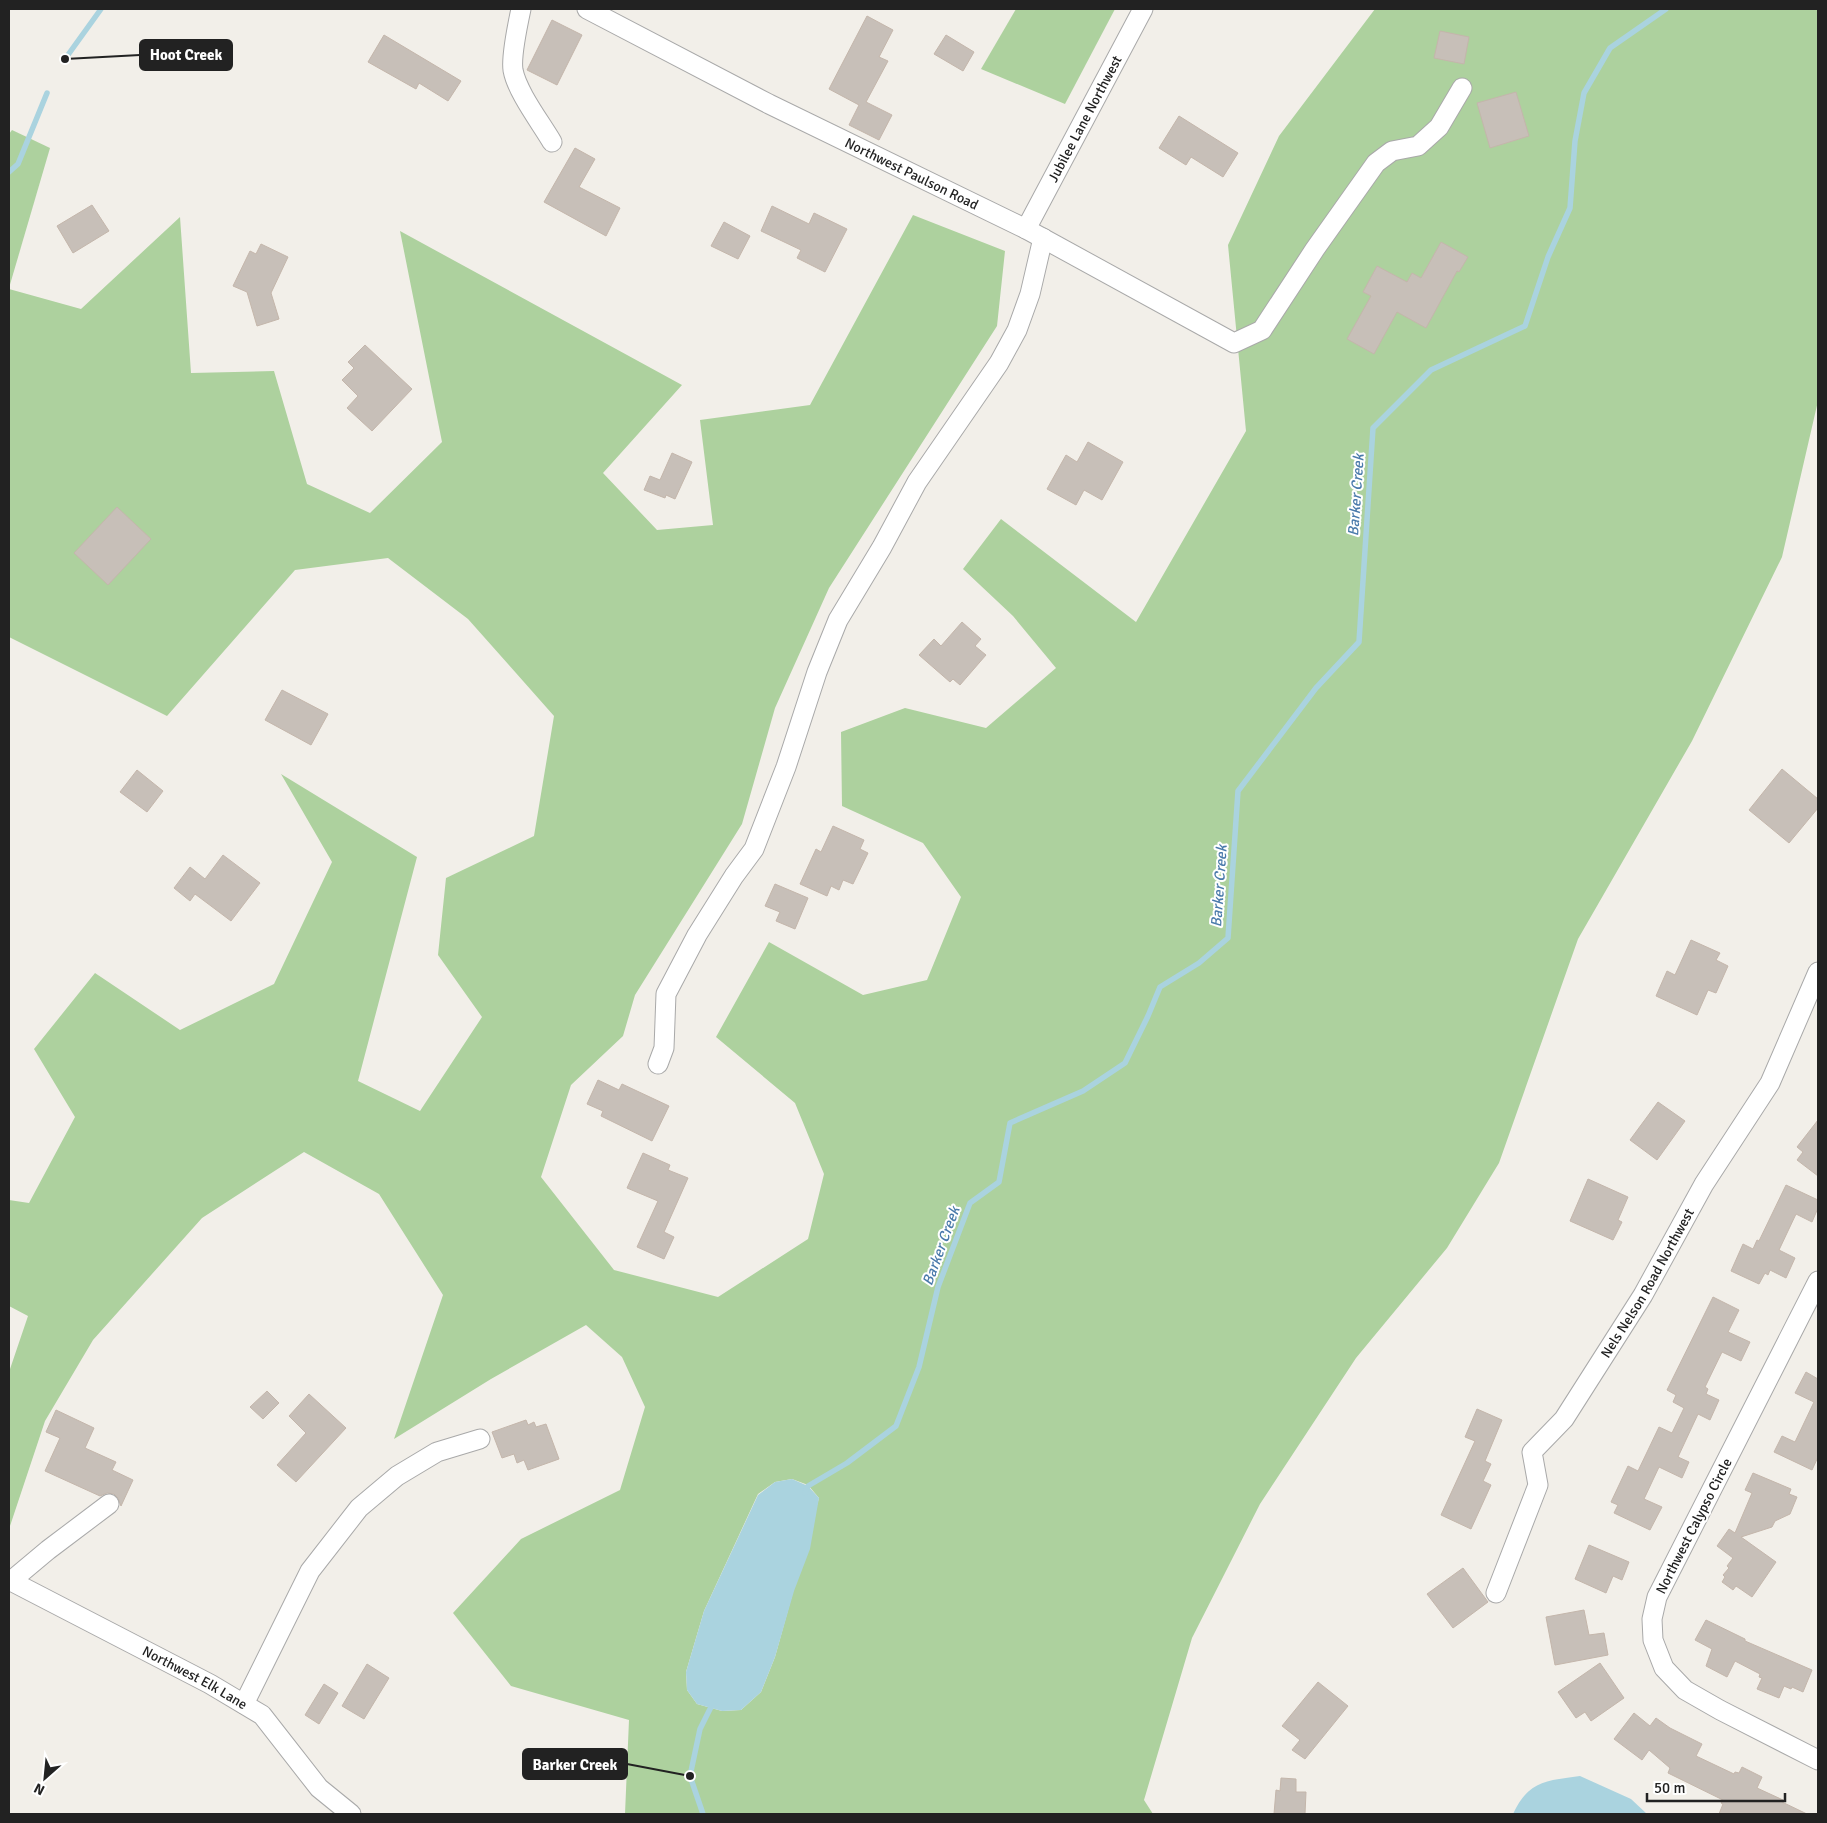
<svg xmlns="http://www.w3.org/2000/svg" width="1827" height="1823" font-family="Signika,sans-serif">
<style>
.forest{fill:#add19e;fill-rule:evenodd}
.water{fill:#aad3df}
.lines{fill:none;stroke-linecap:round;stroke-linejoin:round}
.stream{stroke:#aad3df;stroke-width:5.5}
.building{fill:#c7bfb8;stroke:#c4b6ab}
.minor-casing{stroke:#a9a9a9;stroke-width:21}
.minor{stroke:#fff;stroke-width:19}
.labels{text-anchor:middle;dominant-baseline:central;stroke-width:4;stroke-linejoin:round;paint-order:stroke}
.street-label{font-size:14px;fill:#222;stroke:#fff}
.water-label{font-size:15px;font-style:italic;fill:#4a7aab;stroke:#fff}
.leader{fill:none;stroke:#222;stroke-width:2}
.callout-dot{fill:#222;stroke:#fff;stroke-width:2}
.callout{fill:#222;stroke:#222;stroke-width:2}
.callout-label{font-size:15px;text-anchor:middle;font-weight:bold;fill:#fff}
</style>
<rect width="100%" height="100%" fill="#f2efe9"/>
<!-- forest -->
<g class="forest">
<polygon points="1016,9 1115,9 1065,104 981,69"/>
<path d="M1375,9H1818V401L1782,557L1692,741L1578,939L1499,1163L1447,1248L1356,1358L1260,1504L1192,1638L1144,1800L1153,1814H625L629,1720L511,1686L453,1613L521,1539L620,1490L645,1407L622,1357L586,1325L491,1379L394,1439L443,1295L379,1194L304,1152L202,1218L93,1340L45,1421L9,1529V1372L28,1316L9,1306V1200L29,1203L75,1117L34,1049L95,973L180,1030L274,984L332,862L281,774L417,857L358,1081L420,1111L482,1017L438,955L446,878L534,836L554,716L468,619L388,558L295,570L167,716L9,637V289L81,309L180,217L191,373L274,371L307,484L370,513L442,442L400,231L682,385L603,473L657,530L713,525L700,420L810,405L913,215L1005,251L997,326L829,588L775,708L742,824L635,995L623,1036L571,1085L541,1177L614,1270L718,1297L808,1239L824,1174L795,1103L716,1037L769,942L863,995L927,980L961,897L923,843L842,806L841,732L905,708L986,728L1056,668L1013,616L963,569L1001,519L1136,622L1246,431L1228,245L1279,136ZM792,1479L808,1485L819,1498L775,1657L761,1692L741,1710L722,1711L697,1704L687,1690L686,1672L704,1611L758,1494L775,1482Z"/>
<polygon points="12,130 50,148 9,288 9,134"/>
</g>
<!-- water -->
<g class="water">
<polygon points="792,1479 808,1486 819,1498 810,1549 794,1591 775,1657 761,1692 741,1710 722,1711 697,1704 687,1690 686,1672 704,1611 758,1495 775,1482"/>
<path d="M1580,1776L1631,1799L1647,1814H1513C1529,1780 1546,1781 1580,1776Z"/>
</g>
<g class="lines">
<!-- stream -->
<g class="stream">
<polyline points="65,59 101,9"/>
<polyline points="9,172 18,164 47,93"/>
<polyline points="805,1493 808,1486 847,1463 896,1426 919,1367 938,1287 970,1203 999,1182 1010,1123 1083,1091 1125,1063 1148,1016 1160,987 1199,963 1228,938 1238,791 1316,688 1359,642 1373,428 1431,370 1525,326 1548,257 1570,208 1575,141 1584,93 1610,48 1666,9"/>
<polyline points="703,1814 690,1776 700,1729 713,1703"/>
</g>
</g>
<!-- building -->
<g class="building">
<polygon points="867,16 893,30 879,57 888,61 866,102 892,115 879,140 849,125 859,105 829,89"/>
<polygon points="552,20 582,35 557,85 527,70"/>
<polygon points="1440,31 1469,37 1464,64 1434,58"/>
<polygon points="384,35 461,81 448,101 419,83 416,89 368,62"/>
<polygon points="946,35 974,52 963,71 934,54"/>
<polygon points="1516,92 1529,136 1490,148 1477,103"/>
<polygon points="1179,116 1238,153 1223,177 1191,157 1186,165 1159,148"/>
<polygon points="575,148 595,159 579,187 620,208 606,236 544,202"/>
<polygon points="92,205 109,231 73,253 57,226"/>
<polygon points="772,206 809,224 814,213 847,229 825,272 797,258 801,250 761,231"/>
<polygon points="724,222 750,236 738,259 711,246"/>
<polygon points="1441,242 1468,257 1459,272 1457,271 1426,328 1397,312 1374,354 1347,339 1371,296 1363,292 1377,266 1407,282 1412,273 1421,278"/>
<polygon points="261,244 288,257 271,293 279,319 257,326 247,292 233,286 250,251 256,254"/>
<polygon points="365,345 412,389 372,431 347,408 358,396 342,380 354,368 348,362"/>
<polygon points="1088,442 1123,462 1102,500 1084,490 1076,505 1047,489 1066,455 1077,462"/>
<polygon points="672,453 692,462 675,499 666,495 665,498 644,490 650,476 660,480"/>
<polygon points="117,507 151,539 108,585 74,553"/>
<polygon points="962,622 981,639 975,646 986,655 960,685 953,679 950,682 919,655 934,639 941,646"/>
<polygon points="282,690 328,714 311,745 265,720"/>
<polygon points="1782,769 1818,799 1818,808 1789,843 1749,810"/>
<polygon points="137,770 163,791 147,812 120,792"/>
<polygon points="833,826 864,840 860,849 868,853 853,884 843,880 839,890 831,886 827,896 800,884 816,849 821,852"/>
<polygon points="223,855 260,883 231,921 195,894 190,901 174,888 190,867 205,879"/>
<polygon points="775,884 808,898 795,929 776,921 780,912 765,906"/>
<polygon points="1691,940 1720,953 1716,960 1728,966 1716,993 1708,990 1697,1015 1656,996 1667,971 1675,975"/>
<polygon points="598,1080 619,1090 622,1084 669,1106 652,1141 601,1116 603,1111 587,1104"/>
<polygon points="1658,1102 1685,1121 1657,1160 1630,1140"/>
<polygon points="1818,1120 1818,1176 1797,1160 1803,1152 1797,1147"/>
<polygon points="643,1153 670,1165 668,1170 688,1178 664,1232 674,1237 664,1259 637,1247 658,1201 627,1188"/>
<polygon points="1588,1179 1628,1197 1618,1220 1622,1222 1613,1240 1570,1221"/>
<polygon points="1786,1185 1818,1200 1818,1208 1812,1222 1796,1214 1779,1250 1795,1258 1786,1278 1770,1270 1768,1275 1765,1273 1759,1284 1731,1271 1743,1244 1753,1249 1757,1240 1759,1241"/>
<polygon points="1713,1297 1739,1310 1728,1332 1750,1342 1741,1361 1722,1352 1705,1387 1708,1389 1706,1394 1719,1400 1710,1420 1698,1414 1678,1457 1689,1462 1682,1478 1659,1467 1644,1499 1662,1507 1650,1530 1614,1513 1618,1505 1611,1502 1628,1466 1638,1471 1659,1427 1672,1433 1684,1408 1673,1402 1676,1395 1667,1390"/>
<polygon points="1806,1372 1818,1379 1818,1457 1812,1470 1774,1452 1782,1436 1795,1442 1814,1402 1795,1393"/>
<polygon points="267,1391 279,1403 263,1419 250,1407"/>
<polygon points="309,1394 346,1428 296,1482 277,1465 306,1433 289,1416"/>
<polygon points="1477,1409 1502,1420 1485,1461 1491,1464 1483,1481 1491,1485 1471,1529 1441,1515 1475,1441 1465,1437"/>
<polygon points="56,1410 94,1428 85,1448 116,1462 112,1470 133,1480 121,1506 118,1498 114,1494 107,1493 100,1496 45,1471 60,1438 46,1432"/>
<polygon points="526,1420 528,1425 534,1422 536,1427 546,1424 559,1459 528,1470 524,1460 517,1463 514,1454 502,1458 492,1432"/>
<polygon points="1753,1473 1791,1489 1789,1494 1797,1497 1790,1514 1775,1521 1772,1527 1741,1537 1776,1562 1752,1597 1736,1586 1733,1590 1722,1582 1725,1577 1723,1575 1729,1568 1727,1566 1733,1558 1717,1546 1729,1529 1735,1533 1752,1493 1745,1490"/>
<polygon points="1589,1545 1629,1562 1622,1580 1613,1576 1606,1593 1575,1579"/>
<polygon points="1463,1568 1488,1602 1453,1628 1427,1594"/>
<polygon points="1584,1610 1589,1635 1604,1633 1608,1655 1555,1665 1546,1617"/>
<polygon points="1706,1620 1745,1639 1745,1641 1812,1670 1803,1692 1792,1687 1791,1689 1784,1686 1779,1698 1757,1689 1762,1678 1759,1677 1760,1674 1735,1661 1727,1677 1706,1666 1712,1649 1695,1640"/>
<polygon points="1600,1663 1624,1698 1591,1721 1585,1712 1576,1718 1558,1692"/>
<polygon points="367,1664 389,1678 364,1719 342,1706"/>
<polygon points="1318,1682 1348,1706 1305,1759 1292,1750 1300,1740 1282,1726"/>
<polygon points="324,1684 338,1693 319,1724 305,1715"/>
<polygon points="1634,1713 1650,1726 1656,1718 1670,1728 1702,1744 1696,1756 1734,1774 1735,1772 1739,1773 1742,1767 1762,1777 1757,1788 1783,1800 1782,1802 1807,1814 1719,1814 1723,1804 1721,1803 1723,1800 1668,1773 1670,1768 1649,1750 1642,1760 1614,1739"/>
<polygon points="1281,1778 1296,1779 1296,1792 1306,1792 1305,1814 1274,1814 1276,1790 1280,1791"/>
</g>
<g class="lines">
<!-- minor casing -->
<g class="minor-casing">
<g id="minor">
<path d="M521,9C518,23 511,57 513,70C517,92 541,123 552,142"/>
<path id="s1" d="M587,9L769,104L1026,229L1234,343L1262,330L1315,249L1376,163L1392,151L1418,146L1439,127L1462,88"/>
<path id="s2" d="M1026,229L1143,9"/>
<polyline points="658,1064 664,1048 666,994 697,935 734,876 754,849 786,767 817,672 838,620 882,547 917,482 999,363 1017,330 1030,294 1043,238"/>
<polyline points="1818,1281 1657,1597 1652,1619 1653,1640 1664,1668 1685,1690 1720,1710 1818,1760"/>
<path id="s3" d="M9,1580L210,1684L262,1715L319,1788L351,1814"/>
<polyline points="11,1581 48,1550 109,1504"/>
<path id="s4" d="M1496,1593L1538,1485L1532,1452L1564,1419L1643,1295L1704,1184L1770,1083L1818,972"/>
<polyline points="244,1704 310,1571 359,1508 397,1476 437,1452 480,1439"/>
</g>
</g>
<!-- minor -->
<use href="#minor" class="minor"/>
</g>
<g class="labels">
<!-- street labels -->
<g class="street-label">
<text stroke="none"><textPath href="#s2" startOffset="125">Jubilee Lane Northwest</textPath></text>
<text stroke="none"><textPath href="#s1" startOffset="364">Northwest Paulson Road</textPath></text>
<text stroke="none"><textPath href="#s4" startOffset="355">Nels Nelson Road Northwest</textPath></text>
<text transform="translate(1694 1526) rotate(-63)">Northwest Calypso Circle</text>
<text stroke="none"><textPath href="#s3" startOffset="210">Northwest Elk Lane</textPath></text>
</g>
<!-- water labels -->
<g class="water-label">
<text transform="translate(1356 495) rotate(-86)">Barker Creek</text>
<text transform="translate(1219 886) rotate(-86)">Barker Creek</text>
<text transform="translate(941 1246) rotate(-70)">Barker Creek</text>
</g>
</g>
<!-- callouts -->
<path class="leader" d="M65 59L140 55M690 1776L627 1764"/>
<g class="callout-dot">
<circle cx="65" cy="59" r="5"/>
<circle cx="690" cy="1776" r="5"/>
</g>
<g class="callout">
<rect x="140" y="40" width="92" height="30" rx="5"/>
<rect x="523" y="1749" width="104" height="30" rx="5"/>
</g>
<g class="callout-label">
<text x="186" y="60">Hoot Creek</text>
<text x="575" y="1770">Barker Creek</text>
</g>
<!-- border -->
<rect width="1827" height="1823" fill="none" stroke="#222222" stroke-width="20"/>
<!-- north arrow -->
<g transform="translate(45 1778) rotate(207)" stroke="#ffffff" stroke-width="4" paint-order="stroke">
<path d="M0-4L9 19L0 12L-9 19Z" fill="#222222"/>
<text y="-8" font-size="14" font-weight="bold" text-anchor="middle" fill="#222222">N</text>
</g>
<!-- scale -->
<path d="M1647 1793v8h138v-8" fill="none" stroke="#222222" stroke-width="2.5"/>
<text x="1654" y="1793" font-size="15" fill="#222222" stroke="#ffffff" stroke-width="4" paint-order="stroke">50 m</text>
</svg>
